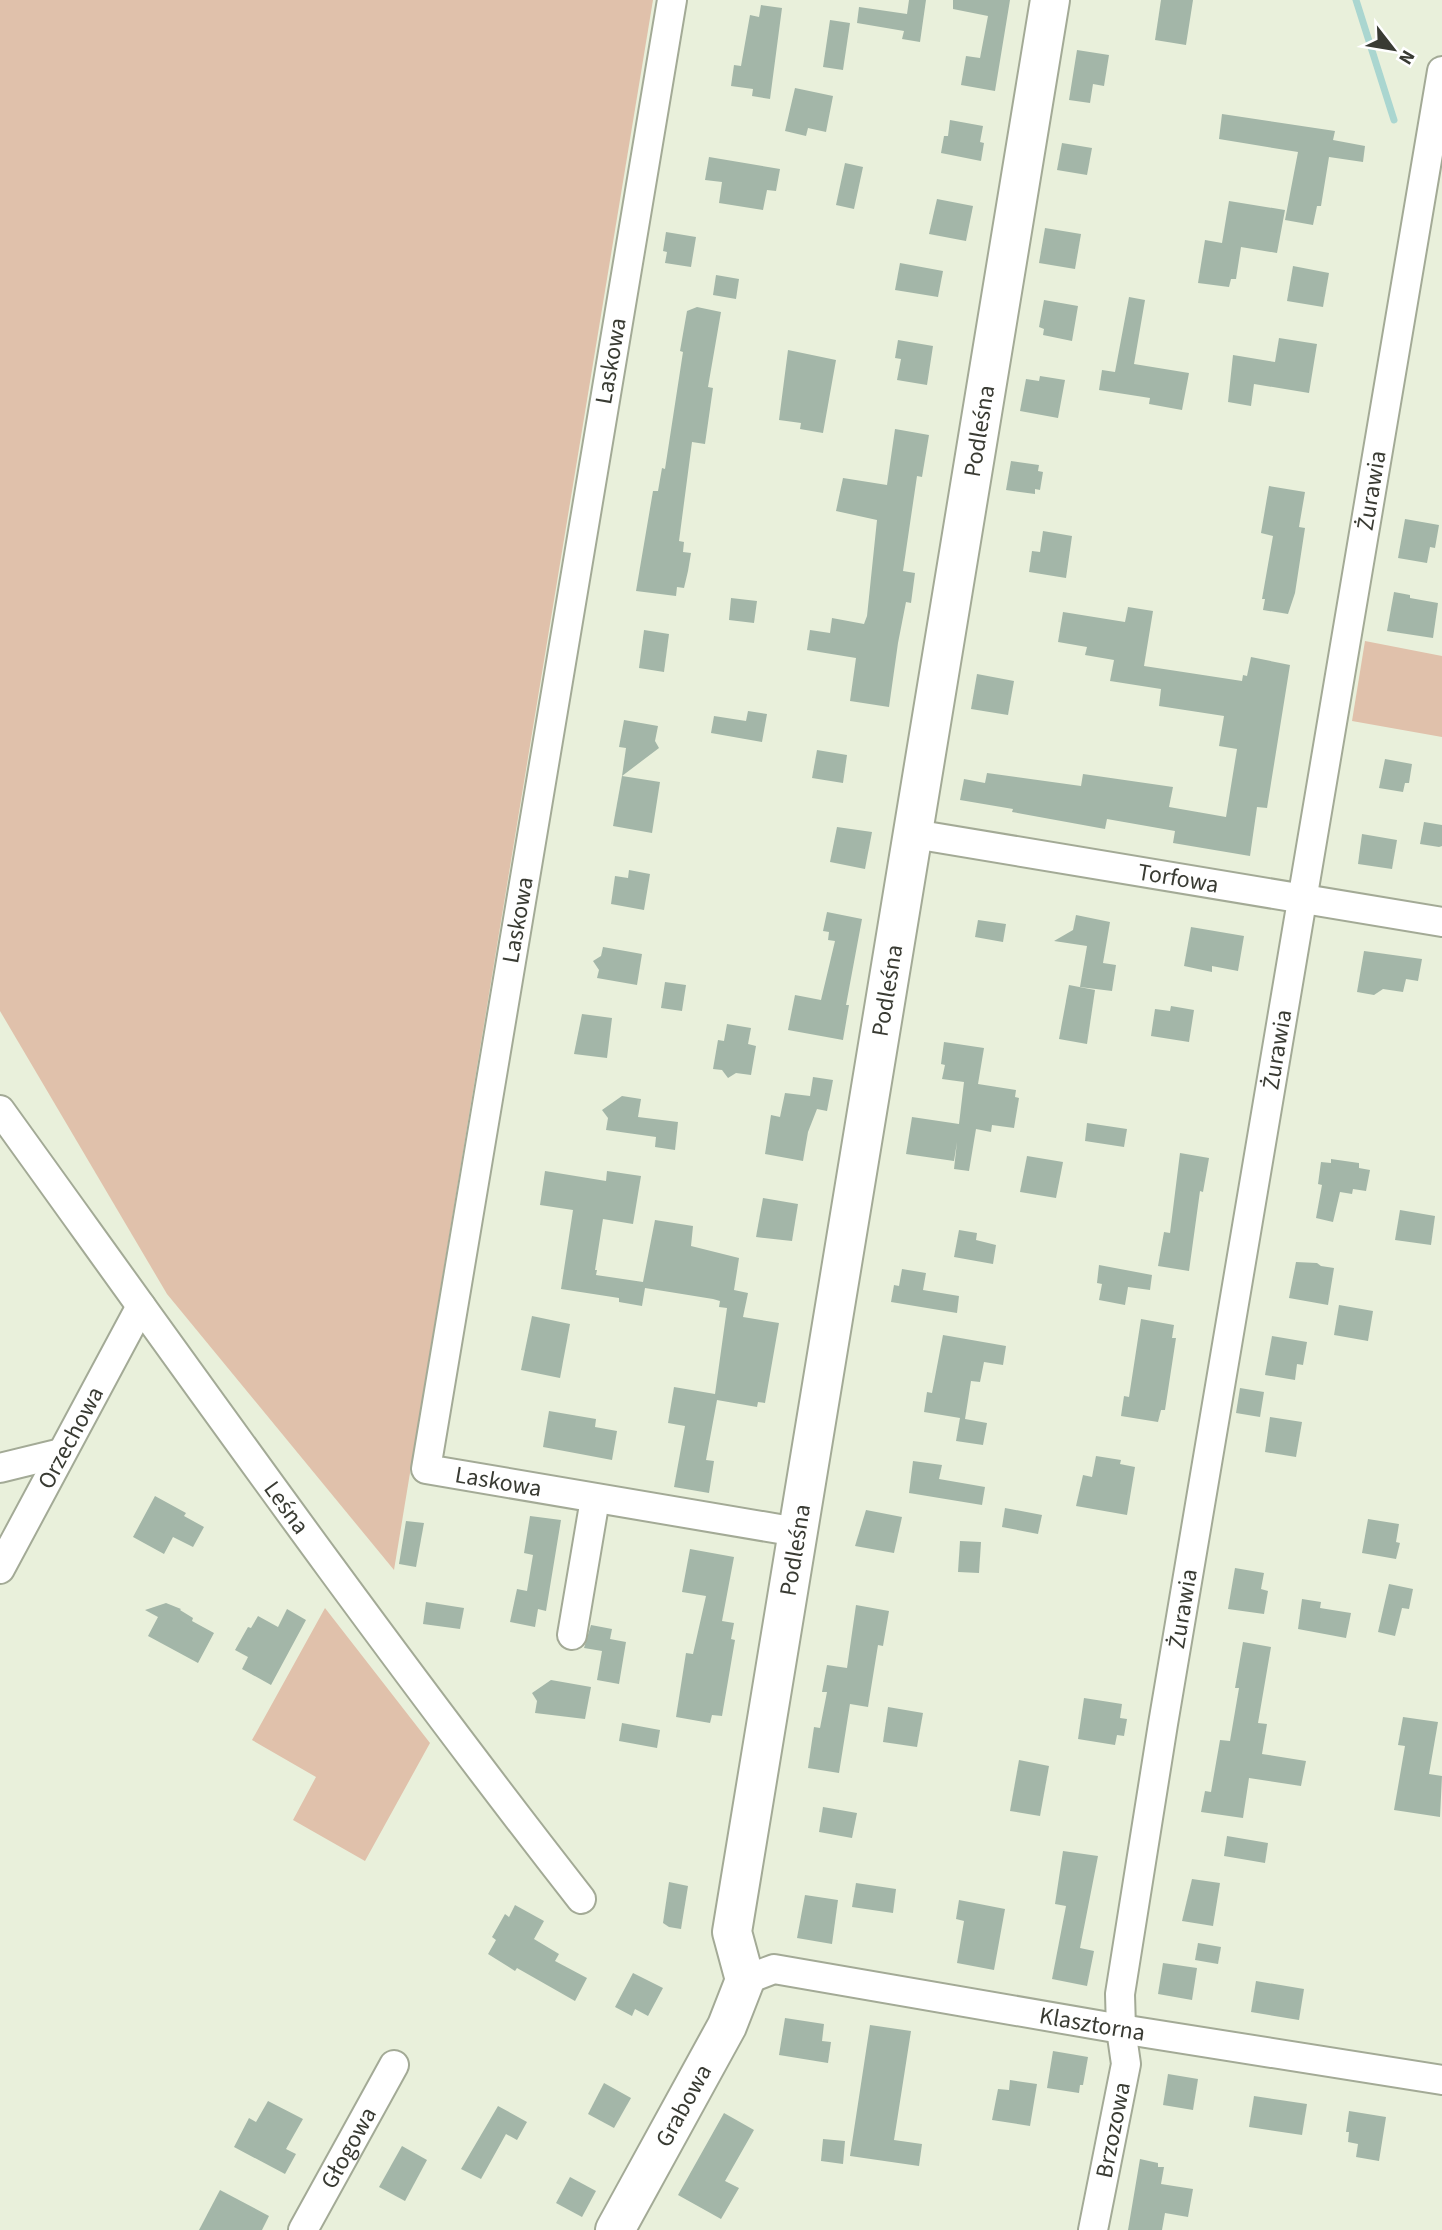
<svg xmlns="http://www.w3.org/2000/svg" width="1442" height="2230" font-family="'Source Sans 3',sans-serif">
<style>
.green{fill:#e0c1ab}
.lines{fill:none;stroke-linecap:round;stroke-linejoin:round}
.stream{stroke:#aad6d0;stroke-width:7}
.building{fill:#a3b6a8}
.street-casing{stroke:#a3aa96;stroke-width:32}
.secondary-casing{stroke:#a3aa96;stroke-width:42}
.street{stroke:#fff;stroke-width:28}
.secondary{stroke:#fff;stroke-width:38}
.labels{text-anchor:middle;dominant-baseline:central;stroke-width:5;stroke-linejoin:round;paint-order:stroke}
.street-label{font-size:24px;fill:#393b33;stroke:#fff}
</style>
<rect width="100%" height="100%" fill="#e9f0db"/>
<!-- green -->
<g class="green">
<polygon points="0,0 653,0 394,1570 167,1294 0,1011"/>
<polygon points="1365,641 1442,656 1442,737 1352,721"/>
<polygon points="325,1608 430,1743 365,1861 293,1820 316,1777 252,1740"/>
</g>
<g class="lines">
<!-- stream -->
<polyline class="stream" points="1356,0 1394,120"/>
</g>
<!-- building -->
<g class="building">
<polygon points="909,0 926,0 920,42 902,39 904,31 857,23 859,7 907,14"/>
<polygon points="953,0 1010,0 995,91 961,85 966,56 980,58 988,16 953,9"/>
<polygon points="1161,0 1193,0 1186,45 1155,40"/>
<polygon points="761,5 782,8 770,99 752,96 753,89 731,86 734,65 741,66 750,15 759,17"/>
<polygon points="830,20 850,23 843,70 823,67"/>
<polygon points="1077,50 1109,55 1104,86 1093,84 1090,103 1069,100"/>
<polygon points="795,88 833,96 826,132 808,128 806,136 785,131"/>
<polygon points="1222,114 1335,131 1333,140 1365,146 1363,162 1329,157 1321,206 1317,206 1313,225 1285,220 1298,152 1219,139"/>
<polygon points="950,120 983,126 980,142 984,143 981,161 941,153 944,136 948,136"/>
<polygon points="1062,143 1092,148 1087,175 1057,170"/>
<polygon points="709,157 780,169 776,191 767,190 763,210 719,203 722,182 705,180"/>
<polygon points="845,163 863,167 854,209 836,205"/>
<polygon points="937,199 973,206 966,241 929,234"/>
<polygon points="1229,201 1285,210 1277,253 1241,247 1236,279 1231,279 1229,287 1198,283 1205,240 1222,243"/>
<polygon points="1045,228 1081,234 1075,269 1039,263"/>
<polygon points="666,232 696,237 691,267 665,263 667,252 663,251"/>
<polygon points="900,263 943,271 938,297 895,290"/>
<polygon points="1293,266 1329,273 1323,307 1287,301"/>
<polygon points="716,275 739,279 736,299 713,295"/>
<polygon points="1129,297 1145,300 1134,364 1189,373 1182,410 1149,404 1150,398 1099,390 1102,370 1115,372"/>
<polygon points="1044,300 1078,306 1072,341 1043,335 1044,329 1039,327"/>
<polygon points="697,307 721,312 708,387 713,388 705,444 692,442 679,541 684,542 683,552 691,553 688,571 684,588 677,587 676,596 636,591 653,491 658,491 662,468 665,469 683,352 680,351 687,311"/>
<polygon points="1279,338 1317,344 1309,393 1254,384 1251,406 1228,402 1233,355 1275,362"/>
<polygon points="898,340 933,346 927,385 897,380 901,359 895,358"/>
<polygon points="788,350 836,360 823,433 800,429 801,423 779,420"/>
<polygon points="1040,376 1065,380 1058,418 1020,411 1026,379 1039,381"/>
<polygon points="895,429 929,435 922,477 917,476 903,571 915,573 911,603 906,602 898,643 889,707 850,701 856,658 807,650 810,630 830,633 832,618 864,624 867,616 877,520 836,511 843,478 887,485"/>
<polygon points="1011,461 1039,465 1038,471 1043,472 1040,490 1035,489 1035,494 1006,490"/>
<polygon points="1269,486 1305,492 1299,527 1305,528 1295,593 1288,614 1263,610 1265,599 1262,599 1273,536 1261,533"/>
<polygon points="1405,519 1439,525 1435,548 1430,547 1427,563 1398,558"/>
<polygon points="1043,531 1072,536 1066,578 1029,572 1032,551 1040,552"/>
<polygon points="1394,592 1410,595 1410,598 1438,603 1433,638 1387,631"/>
<polygon points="731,598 757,601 754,623 729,620"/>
<polygon points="1128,607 1153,611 1144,666 1242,681 1243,675 1247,676 1251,657 1290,665 1267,808 1257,807 1250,856 1173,843 1175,831 1107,819 1105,829 1012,812 1013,809 960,800 964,779 985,783 987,773 1081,786 1083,774 1173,787 1169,807 1226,817 1237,749 1219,746 1224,716 1159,706 1161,689 1110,681 1114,660 1085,655 1087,647 1058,642 1063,612 1125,622"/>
<polygon points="644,630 669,634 664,672 639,668"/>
<polygon points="977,674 1014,681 1008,715 971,709"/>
<polygon points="748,711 767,714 762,742 711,733 714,716 746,721"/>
<polygon points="624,720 658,726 655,741 659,748 622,776 626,748 619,747"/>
<polygon points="817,750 847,755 843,783 812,778"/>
<polygon points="1385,759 1412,764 1409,783 1405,783 1403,792 1379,788"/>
<polygon points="622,776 660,782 652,833 613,826"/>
<polygon points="1424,822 1442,825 1442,846 1439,847 1420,844"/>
<polygon points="837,827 872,832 865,869 830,862"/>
<polygon points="1362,834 1397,840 1392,869 1358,864"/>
<polygon points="629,870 650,874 644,910 611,904 615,876 628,878"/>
<polygon points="827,912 862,919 846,1005 849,1005 843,1040 788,1030 795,995 821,1000 835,941 828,940 829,932 823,931"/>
<polygon points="1076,915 1110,922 1103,963 1116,965 1112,991 1080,987 1087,946 1054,941 1073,930"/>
<polygon points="978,920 1006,924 1003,942 975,937"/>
<polygon points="1191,927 1244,936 1238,971 1212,966 1212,972 1184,966"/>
<polygon points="603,947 642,954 637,985 597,978 599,970 593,961 601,956"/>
<polygon points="1364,951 1422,959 1418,981 1406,979 1403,992 1383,989 1374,995 1357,992"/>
<polygon points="665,982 686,985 682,1011 661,1008"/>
<polygon points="1069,985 1095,990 1087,1044 1059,1039"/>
<polygon points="1171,1006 1194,1010 1189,1042 1151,1036 1155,1009 1170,1011"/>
<polygon points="582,1014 612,1018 607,1058 574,1054"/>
<polygon points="727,1024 751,1028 748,1044 756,1046 751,1075 736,1073 728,1078 722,1070 713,1069 718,1040 724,1041"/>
<polygon points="944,1042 984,1048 978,1084 1016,1090 1015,1097 1019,1098 1014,1128 992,1125 991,1132 976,1129 969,1171 954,1169 957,1142 954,1161 906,1154 912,1117 959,1124 964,1082 942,1079 945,1065 941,1064"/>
<polygon points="813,1077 833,1080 827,1111 817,1109 808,1132 803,1161 765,1154 771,1115 780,1117 785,1093 810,1096"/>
<polygon points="622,1096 641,1099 638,1117 678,1122 675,1150 655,1147 656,1137 606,1130 608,1118 602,1110"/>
<polygon points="1087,1123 1127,1129 1124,1147 1085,1141"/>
<polygon points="1180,1153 1209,1158 1203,1192 1200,1191 1189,1271 1158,1266 1164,1232 1170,1233"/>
<polygon points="1027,1156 1063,1162 1056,1198 1020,1192"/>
<polygon points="1331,1159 1359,1163 1359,1168 1370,1170 1366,1191 1353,1189 1352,1194 1340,1192 1333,1222 1316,1218 1322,1185 1318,1184 1321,1162 1331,1163"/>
<polygon points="545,1171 606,1181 607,1171 641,1176 633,1224 603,1219 595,1270 597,1270 596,1275 643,1282 655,1220 693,1226 691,1246 739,1258 734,1290 748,1293 743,1317 779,1323 765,1403 758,1402 757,1407 717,1400 706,1460 714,1461 709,1493 674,1487 685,1426 668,1423 674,1387 715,1394 727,1308 719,1307 720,1301 713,1299 645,1288 642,1306 619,1302 619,1298 561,1289 573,1210 540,1205"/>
<polygon points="763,1198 798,1204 792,1241 756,1237"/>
<polygon points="1400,1210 1435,1216 1431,1245 1395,1240"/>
<polygon points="959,1230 977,1233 976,1240 996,1245 993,1264 954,1257"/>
<polygon points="1296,1262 1317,1263 1321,1266 1334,1268 1328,1305 1289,1298"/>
<polygon points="1099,1265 1152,1275 1150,1290 1128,1287 1125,1305 1099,1300 1102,1284 1097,1283"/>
<polygon points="902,1269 926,1273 923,1290 959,1296 957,1313 891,1302 894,1285 899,1286"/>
<polygon points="1339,1305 1373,1311 1368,1341 1334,1335"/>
<polygon points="532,1316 570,1324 560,1378 521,1370"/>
<polygon points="1141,1319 1174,1325 1172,1338 1176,1338 1165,1410 1161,1410 1158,1422 1121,1416 1124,1396 1129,1397"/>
<polygon points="943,1335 1006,1346 1003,1365 984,1362 980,1382 971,1381 965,1419 987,1423 983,1445 956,1441 960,1418 924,1412 927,1392 932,1393"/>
<polygon points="1272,1336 1307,1342 1303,1365 1297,1364 1295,1380 1265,1375"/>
<polygon points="1240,1388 1264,1392 1260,1417 1236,1413"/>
<polygon points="549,1411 596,1419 595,1427 617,1431 612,1460 543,1447"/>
<polygon points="1270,1417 1302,1422 1296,1457 1265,1452"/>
<polygon points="1096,1456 1121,1460 1120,1464 1135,1467 1127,1515 1076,1506 1083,1475 1092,1477"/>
<polygon points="913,1461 942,1465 939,1479 985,1487 982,1505 909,1493"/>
<polygon points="155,1496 186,1513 184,1516 204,1527 193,1547 173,1537 164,1554 133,1537"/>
<polygon points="1005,1508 1042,1515 1038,1534 1002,1527"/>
<polygon points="866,1510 902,1517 894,1553 855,1546"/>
<polygon points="530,1516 561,1520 546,1611 538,1609 535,1627 510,1622 517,1589 527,1591 533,1555 524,1553"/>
<polygon points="1368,1519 1399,1524 1396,1542 1400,1543 1396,1559 1362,1553"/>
<polygon points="406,1521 424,1523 416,1567 399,1564"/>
<polygon points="960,1541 981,1542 979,1573 958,1572"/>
<polygon points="690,1549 734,1557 722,1621 734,1623 731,1639 735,1640 722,1716 712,1715 710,1723 676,1717 686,1653 693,1654 706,1596 682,1592"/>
<polygon points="1235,1568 1264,1573 1261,1589 1268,1591 1264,1614 1228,1609"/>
<polygon points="1389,1584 1413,1589 1409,1609 1402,1608 1395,1636 1378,1632"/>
<polygon points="1302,1599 1321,1602 1320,1608 1351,1613 1346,1638 1298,1629"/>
<polygon points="426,1602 464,1608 460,1629 423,1624"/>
<polygon points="166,1603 181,1609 180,1610 193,1618 192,1621 214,1633 198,1663 148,1636 158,1617 145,1610"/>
<polygon points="856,1605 889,1611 883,1646 878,1645 868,1707 850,1704 839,1773 808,1768 814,1727 820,1728 827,1692 822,1692 827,1665 847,1668"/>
<polygon points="287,1609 306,1620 271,1685 242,1669 248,1657 235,1650 248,1627 251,1628 258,1616 278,1627"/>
<polygon points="591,1625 612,1629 610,1639 626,1642 619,1684 597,1680 602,1651 584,1648"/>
<polygon points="1243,1642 1271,1647 1258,1723 1267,1724 1262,1754 1306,1761 1301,1786 1249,1778 1243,1818 1201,1812 1205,1791 1211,1792 1220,1740 1230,1741 1239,1688 1235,1688"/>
<polygon points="551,1680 591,1687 585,1719 535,1713 537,1701 532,1693"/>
<polygon points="1084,1698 1122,1704 1120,1718 1127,1719 1124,1736 1117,1735 1115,1745 1078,1739"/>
<polygon points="888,1707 923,1713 917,1747 883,1742"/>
<polygon points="1403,1717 1438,1722 1429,1774 1442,1776 1440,1817 1394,1810 1405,1746 1398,1745"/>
<polygon points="622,1723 660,1730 657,1748 619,1741"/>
<polygon points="1019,1760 1049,1766 1040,1816 1010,1811"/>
<polygon points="823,1807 857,1813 852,1838 819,1832"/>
<polygon points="1227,1836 1268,1843 1265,1863 1224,1856"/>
<polygon points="1063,1851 1098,1856 1080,1948 1094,1951 1087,1986 1052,1979 1066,1906 1055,1904"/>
<polygon points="1192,1879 1220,1883 1213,1926 1182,1921"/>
<polygon points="669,1882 688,1886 681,1929 669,1927 663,1923"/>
<polygon points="856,1883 896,1889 893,1913 852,1907"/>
<polygon points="805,1895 838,1900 832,1944 797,1938"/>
<polygon points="959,1900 1005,1909 994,1970 957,1963 964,1921 956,1919"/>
<polygon points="515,1905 544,1921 534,1939 559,1954 555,1961 587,1978 575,2001 517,1968 515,1971 488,1954 496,1940 492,1937 505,1914 509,1917"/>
<polygon points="1198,1943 1221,1947 1218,1964 1195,1960"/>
<polygon points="1163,1963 1197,1968 1192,2000 1158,1994"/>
<polygon points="633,1973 663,1988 648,2016 635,2009 632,2016 615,2007"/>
<polygon points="1256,1981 1304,1989 1299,2020 1251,2012"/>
<polygon points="785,2018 824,2024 822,2041 831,2042 828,2063 779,2055"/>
<polygon points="870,2025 911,2031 894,2140 922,2144 919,2166 850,2156"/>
<polygon points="1053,2051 1088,2057 1083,2085 1080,2085 1079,2093 1047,2088"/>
<polygon points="1168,2074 1198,2079 1193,2110 1163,2105"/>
<polygon points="1010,2080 1037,2084 1030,2126 992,2120 998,2089 1009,2090"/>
<polygon points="604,2083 631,2098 614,2128 588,2114"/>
<polygon points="1254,2096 1307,2104 1302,2135 1249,2127"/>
<polygon points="268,2101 303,2119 286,2149 296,2154 285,2174 234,2147 249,2118 256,2122"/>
<polygon points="498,2106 527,2122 517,2140 506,2134 481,2179 461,2169"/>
<polygon points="1349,2111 1386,2117 1379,2161 1356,2157 1358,2144 1348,2142 1349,2132 1346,2132"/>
<polygon points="724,2113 754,2130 725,2181 739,2188 721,2219 678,2195"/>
<polygon points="823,2139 845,2141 843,2164 821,2161"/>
<polygon points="402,2146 427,2160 405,2201 379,2187"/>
<polygon points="1140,2159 1158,2163 1158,2167 1164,2167 1161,2184 1193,2189 1188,2217 1165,2213 1162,2230 1128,2230"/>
<polygon points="570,2177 596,2191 582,2217 556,2203"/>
<polygon points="220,2190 269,2216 262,2230 199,2230"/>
</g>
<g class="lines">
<!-- street casing -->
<g class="street-casing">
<g id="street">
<path id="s1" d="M672,0L426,1469L797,1532"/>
<path id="s2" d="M914,834L1442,922"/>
<path id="s3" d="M0,1110C191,1375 380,1642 581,1899"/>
<polyline points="0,1468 61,1453"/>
<path id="s4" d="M0,1569L141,1306"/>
<polyline points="572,1635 595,1499"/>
<path id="s5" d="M745,1980L774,1969L1121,2029L1442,2080"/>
<path id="s6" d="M303,2230L394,2065"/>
<path id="s7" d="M1093,2230L1126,2064L1121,2029L1120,1994L1163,1724L1442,71"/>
</g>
</g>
<!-- secondary casing -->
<g class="secondary-casing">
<g id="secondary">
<path id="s8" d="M615,2230L727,2026L745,1980L732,1932L1050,0"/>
</g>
</g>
<!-- street -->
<use href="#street" class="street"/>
<!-- secondary -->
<use href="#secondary" class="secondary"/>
</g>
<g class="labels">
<!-- street labels -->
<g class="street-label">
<text transform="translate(611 361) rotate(-80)">Laskowa</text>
<text stroke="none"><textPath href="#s8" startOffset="1853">Podleśna</textPath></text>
<text stroke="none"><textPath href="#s7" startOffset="1764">Żurawia</textPath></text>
<text stroke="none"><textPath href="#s2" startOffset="268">Torfowa</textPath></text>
<text transform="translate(518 920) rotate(-80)">Laskowa</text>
<text stroke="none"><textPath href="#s8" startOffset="1286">Podleśna</textPath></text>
<text stroke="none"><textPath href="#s7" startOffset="1197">Żurawia</textPath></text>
<text stroke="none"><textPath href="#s4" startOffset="149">Orzechowa</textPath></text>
<text stroke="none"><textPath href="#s1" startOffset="1563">Laskowa</textPath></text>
<text stroke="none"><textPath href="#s3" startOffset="490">Leśna</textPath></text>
<text stroke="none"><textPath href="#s8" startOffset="719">Podleśna</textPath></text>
<text stroke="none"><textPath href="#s7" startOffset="630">Żurawia</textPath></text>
<text stroke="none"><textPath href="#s5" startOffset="354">Klasztorna</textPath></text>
<text stroke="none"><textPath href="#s8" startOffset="142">Grabowa</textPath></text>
<text stroke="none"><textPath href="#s7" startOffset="102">Brzozowa</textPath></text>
<text stroke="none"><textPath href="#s6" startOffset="94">Głogowa</textPath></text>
</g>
</g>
<!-- north arrow -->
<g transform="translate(1393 49) rotate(121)" stroke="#ffffff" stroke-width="5" paint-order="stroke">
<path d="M0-5L12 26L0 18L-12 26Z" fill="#393b33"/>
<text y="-10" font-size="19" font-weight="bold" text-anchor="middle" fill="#393b33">N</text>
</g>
</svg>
